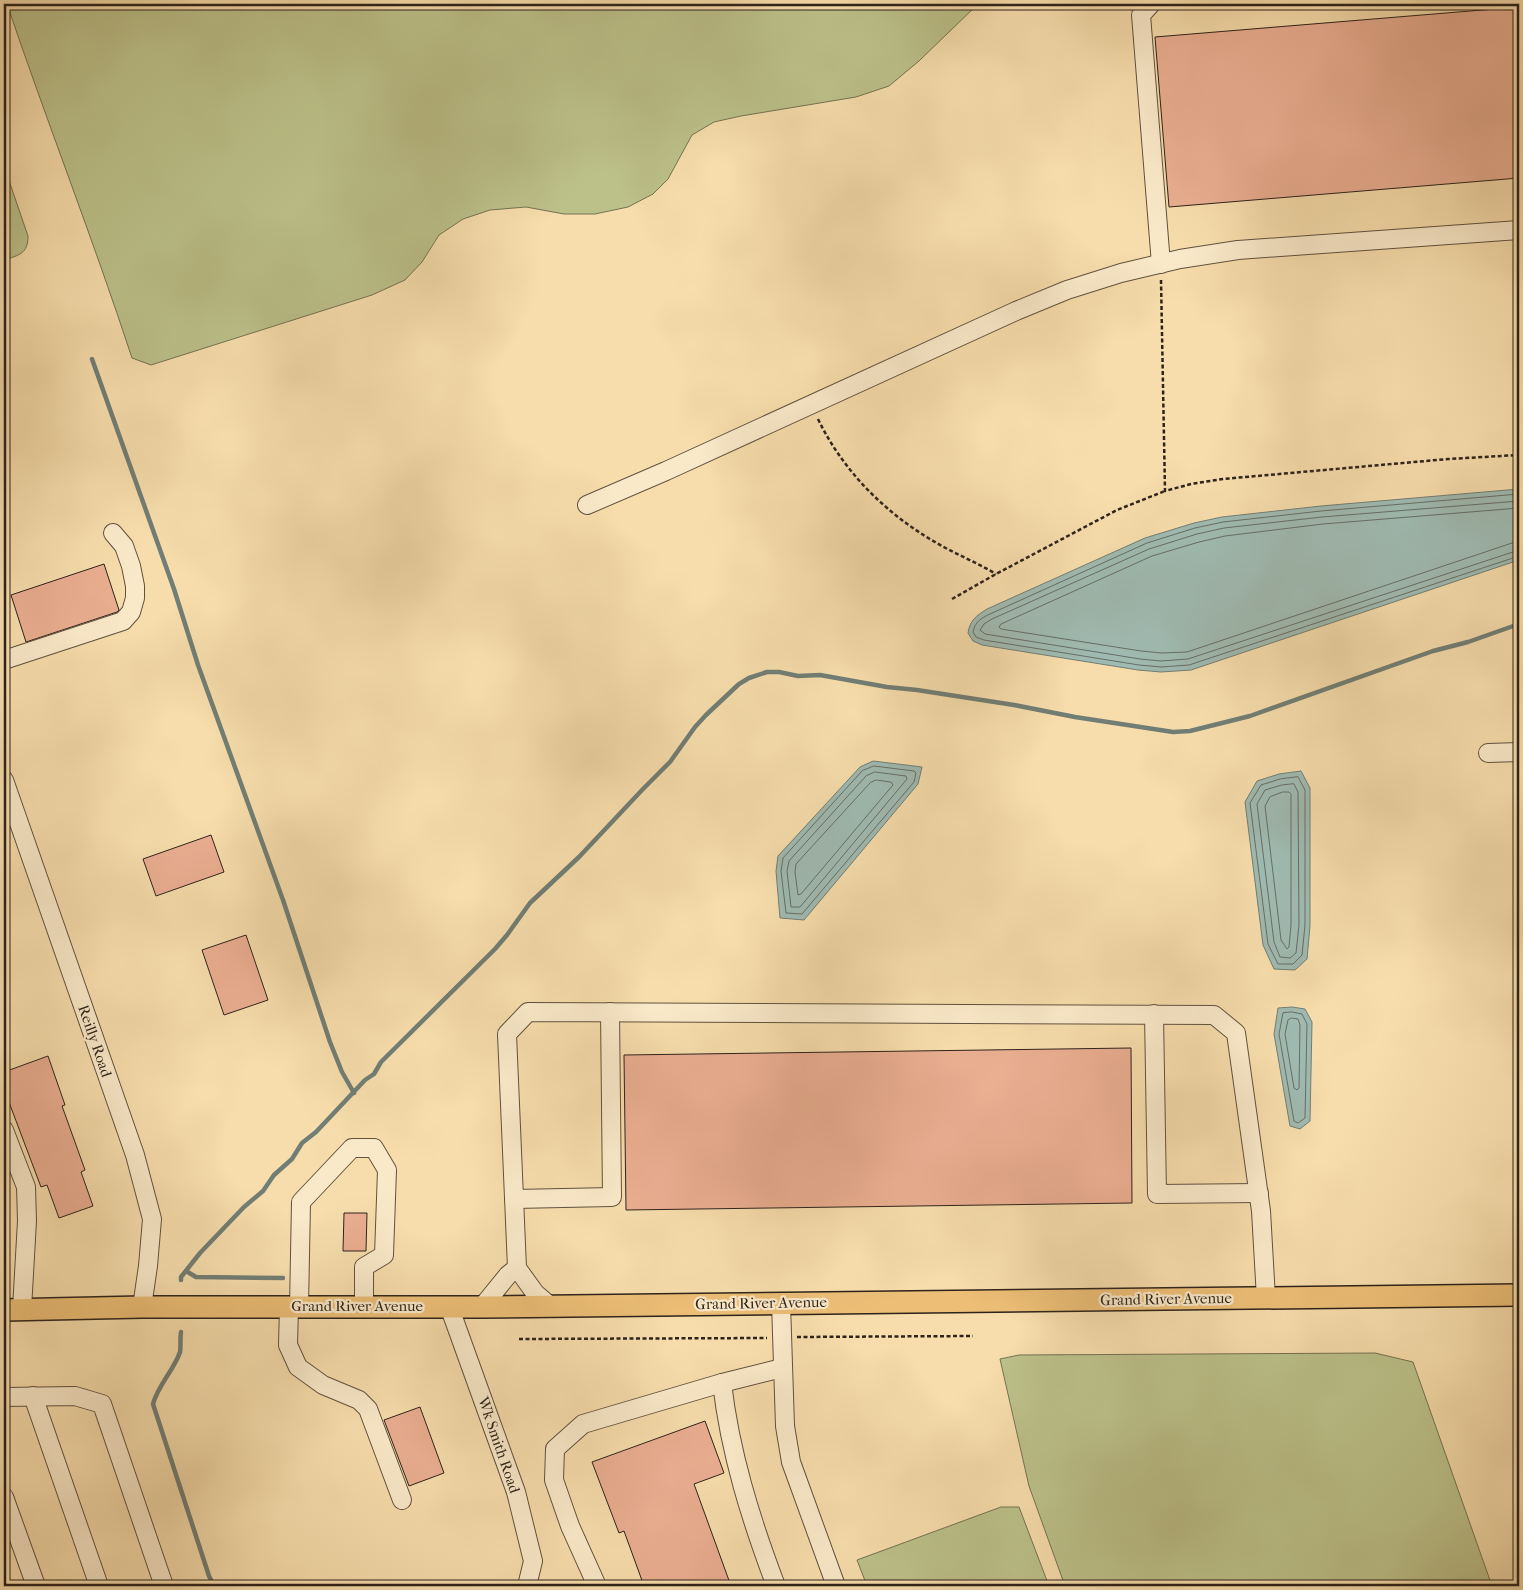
<svg xmlns="http://www.w3.org/2000/svg" width="1523" height="1590" font-family="'IM FELL French Canon',serif">
<style>
.green{fill:#bcc18a;stroke:#747252}
.water{fill:#9fbab1;stroke:#717e75}
.lines{fill:none;stroke-linecap:round;stroke-linejoin:round}
.shore{stroke:#666e66;stroke-width:1}
.stream{stroke:#717e75;stroke-width:4.5}
.building{fill:#eaae91;stroke:#2d231b}
.minor-casing{stroke:#60523f;stroke-width:20}
.major-casing{stroke:#2d231b;stroke-width:24}
.path{stroke:#2d231b;stroke-width:2.5;stroke-dasharray:4 2.5;stroke-linecap:butt}
.minor{stroke:#fae9c9;stroke-width:18}
.major{stroke:#ecbe76;stroke-width:21}
.labels{text-anchor:middle;dominant-baseline:central;stroke-width:4.5;stroke-linejoin:round;paint-order:stroke}
.street-label{font-size:15px;fill:#2d231b;stroke:#fae9c9}
</style>
<rect width="100%" height="100%" fill="#f7ddac"/>
<filter id="stains"><feTurbulence type="fractalNoise" baseFrequency=".004" numOctaves="4"/><feColorMatrix values="0 0 0 0 .2 0 0 0 0 .09 0 0 0 0 .02 0 0 0 .5 -.17"/></filter>
<radialGradient id="worn" r=".72"><stop offset=".6" stop-color="#630" stop-opacity="0"/><stop offset="1" stop-color="#630" stop-opacity=".3"/></radialGradient>
<!-- green -->
<g class="green">
<path d="M7,4H978L919,61L889,86L856,97L741,116L714,122L692,135L668,179L653,194L628,207L595,214H564L526,207L490,210L463,219L439,235L422,262L405,280L372,295L151,365L132,358C93,239 47,122 7,4Z"/>
<path d="M4,166L28,236C28,254 19,255 4,260Z"/>
<polygon points="1375,1353 1413,1362 1492,1586 1065,1586 1029,1486 1000,1359 1019,1355"/>
<polygon points="1001,1507 1019,1507 1049,1586 867,1586 857,1560"/>
</g>
<!-- water -->
<g class="water">
<path d="M1519,489V560L1191,670L1161,672L1138,670L982,645L973,641L968,633C970,620 976,616 987,609L1145,538L1194,523L1222,517L1321,506Z"/>
<polygon points="873,761 922,767 918,784 804,920 780,918 776,871 778,856 860,767"/>
<polygon points="1301,771 1310,788 1310,926 1307,959 1295,970 1274,969 1263,945 1245,802 1257,781 1279,774"/>
<polygon points="1292,1007 1305,1009 1312,1022 1310,1121 1300,1129 1290,1126 1274,1034 1278,1008"/>
</g>
<g class="lines">
<!-- shore -->
<g class="shore">
<path d="M1519,494L1321,511L1223,522L1195,528L1147,543L990,614C981,618 975,622 973,632L976,637L984,640L1139,665L1161,667L1189,665L1519,556"/>
<polyline points="1519,501 1322,517 1224,528 1197,534 1149,549 992,619 984,624 980,630 985,634 1140,659 1161,661 1188,659 1519,550"/>
<polyline points="1519,508 1323,524 1225,536 1199,542 1152,556 1001,624 999,627 1001,629 1141,651 1162,653 1187,652 1512,543 1519,542"/>
<polygon points="874,766 914,771 916,773 914,782 802,914 786,913 781,871 783,858 862,771"/>
<polygon points="875,772 906,776 907,779 800,907 791,907 787,871 789,861 866,776"/>
<polygon points="1298,777 1305,790 1305,925 1302,955 1293,964 1278,964 1268,944 1250,803 1261,785 1280,779"/>
<polygon points="876,780 891,782 893,785 801,894 798,895 795,872 796,864 870,783"/>
<polygon points="1294,784 1298,792 1299,925 1296,953 1290,958 1280,957 1274,942 1257,804 1265,790 1282,785"/>
<polygon points="1283,792 1289,792 1291,794 1291,925 1289,947 1287,949 1281,940 1265,806 1270,797"/>
<polygon points="1292,1012 1302,1014 1307,1024 1305,1118 1298,1123 1294,1121 1279,1034 1283,1013"/>
<polygon points="1292,1018 1298,1019 1300,1025 1299,1088 1297,1090 1294,1088 1285,1034 1288,1020"/>
</g>
<!-- stream -->
<g class="stream">
<polyline points="92,359 174,589 198,665 283,900 330,1042 342,1072 354,1093"/>
<polyline points="186,1271 196,1277 283,1278"/>
<polyline points="181,1280 181,1277 200,1253 244,1207 263,1191 274,1175 292,1159 302,1143 316,1132 365,1080 374,1074 381,1062 495,949 507,935 530,903 579,857 643,789 670,762 695,727 706,715 739,684 749,678 767,672 779,672 798,676 820,675 887,687 917,690 1014,705 1075,717 1147,728 1173,732 1190,731 1250,716 1433,651 1468,642 1519,624"/>
<path d="M181,1332C180,1338 181,1346 180,1352C174,1370 158,1385 153,1404L209,1576L214,1586"/>
</g>
</g>
<!-- building -->
<g class="building">
<polygon points="1519,7 1519,178 1169,207 1155,37"/>
<polygon points="104,564 119,610 117,612 26,642 11,595"/>
<polygon points="211,835 224,872 156,896 143,859"/>
<polygon points="246,935 268,1000 224,1015 202,950"/>
<polygon points="1131,1048 1132,1203 626,1210 624,1055"/>
<polygon points="48,1056 65,1105 62,1106 85,1170 81,1172 93,1206 59,1218 47,1185 41,1187 4,1089 4,1072"/>
<polygon points="344,1213 367,1213 366,1251 343,1251"/>
<polygon points="420,1407 444,1473 409,1486 384,1420"/>
<polygon points="705,1421 724,1473 694,1484 731,1586 644,1586 624,1531 619,1533 592,1462"/>
</g>
<g class="lines">
<!-- minor casing -->
<g class="minor-casing">
<g id="minor">
<polyline points="1151,4 1141,15 1161,264"/>
<polyline points="587,505 666,471 1016,311 1067,290 1121,273 1180,259 1238,250 1519,230"/>
<polyline points="4,660 123,621 131,612 135,598 135,586 131,566 124,546 113,533"/>
<polyline points="1488,753 1519,752"/>
<polyline points="4,780 135,1155 152,1219 148,1266 142,1307"/>
<polyline points="1154,1014 1157,1194 1259,1193"/>
<polyline points="4,1130 26,1187 27,1221 22,1309"/>
<polyline points="514,1199 612,1197 610,1012"/>
<polyline points="781,1303 785,1426 791,1462 836,1586"/>
<polyline points="549,1305 535,1293 517,1268 507,1034 528,1012 1214,1015 1236,1033 1261,1211 1266,1298"/>
<polyline points="449,1306 516,1492 533,1561 527,1586"/>
<polyline points="289,1307 288,1345 298,1367 323,1385 359,1400 368,1409 402,1500"/>
<polyline points="299,1307 301,1202 352,1148 374,1148 387,1170 384,1255 364,1267 364,1306"/>
<polyline points="482,1307 508,1275 517,1268"/>
<path d="M722,1383C730,1453 751,1520 776,1586"/>
<polyline points="33,1396 99,1586"/>
<polyline points="4,1397 75,1396 102,1404 164,1586"/>
<polyline points="4,1497 36,1586"/>
<polyline points="597,1586 570,1526 554,1480 555,1449 583,1424 722,1383 782,1368"/>
</g>
</g>
<!-- major casing -->
<g class="major-casing">
<polyline id="major" points="4,1310 142,1307 482,1307 1519,1295"/>
</g>
<!-- path -->
<g class="path">
<polyline points="1161,280 1165,491 1191,484 1223,479 1448,459 1519,455"/>
<path d="M818,419C843,471 885,513 935,542C955,554 976,562 996,574"/>
<polyline points="952,599 996,574 1117,510 1165,491"/>
<polyline points="797,1337 973,1336"/>
<polyline points="519,1339 767,1338"/>
</g>
<!-- minor -->
<use href="#minor" class="minor"/>
<!-- major -->
<use href="#major" class="major"/>
</g>
<g class="labels">
<!-- street labels -->
<g class="street-label">
<text transform="translate(95 1041) rotate(71)">Reilly Road</text>
<text transform="translate(1166 1299) rotate(-1)">Grand River Avenue</text>
<text transform="translate(761 1303) rotate(-1)">Grand River Avenue</text>
<text x="357" y="1306">Grand River Avenue</text>
<text transform="translate(499 1445) rotate(71)">Wk Smith Road</text>
</g>
</g>
<!-- margin -->
<rect width="1523" height="1590" fill="none" stroke="#f7ddac" stroke-width="20"/>
<rect x="5" y="5" width="1513" height="1580" fill="none" stroke="#2d231b" stroke-width="2.5"/>
<rect x="10" y="10" width="1503" height="1570" fill="none" stroke="#2d231b"/>
<rect width="100%" height="100%" filter="url(#stains)"/>
<rect width="100%" height="100%" fill="url(#worn)"/>
</svg>
